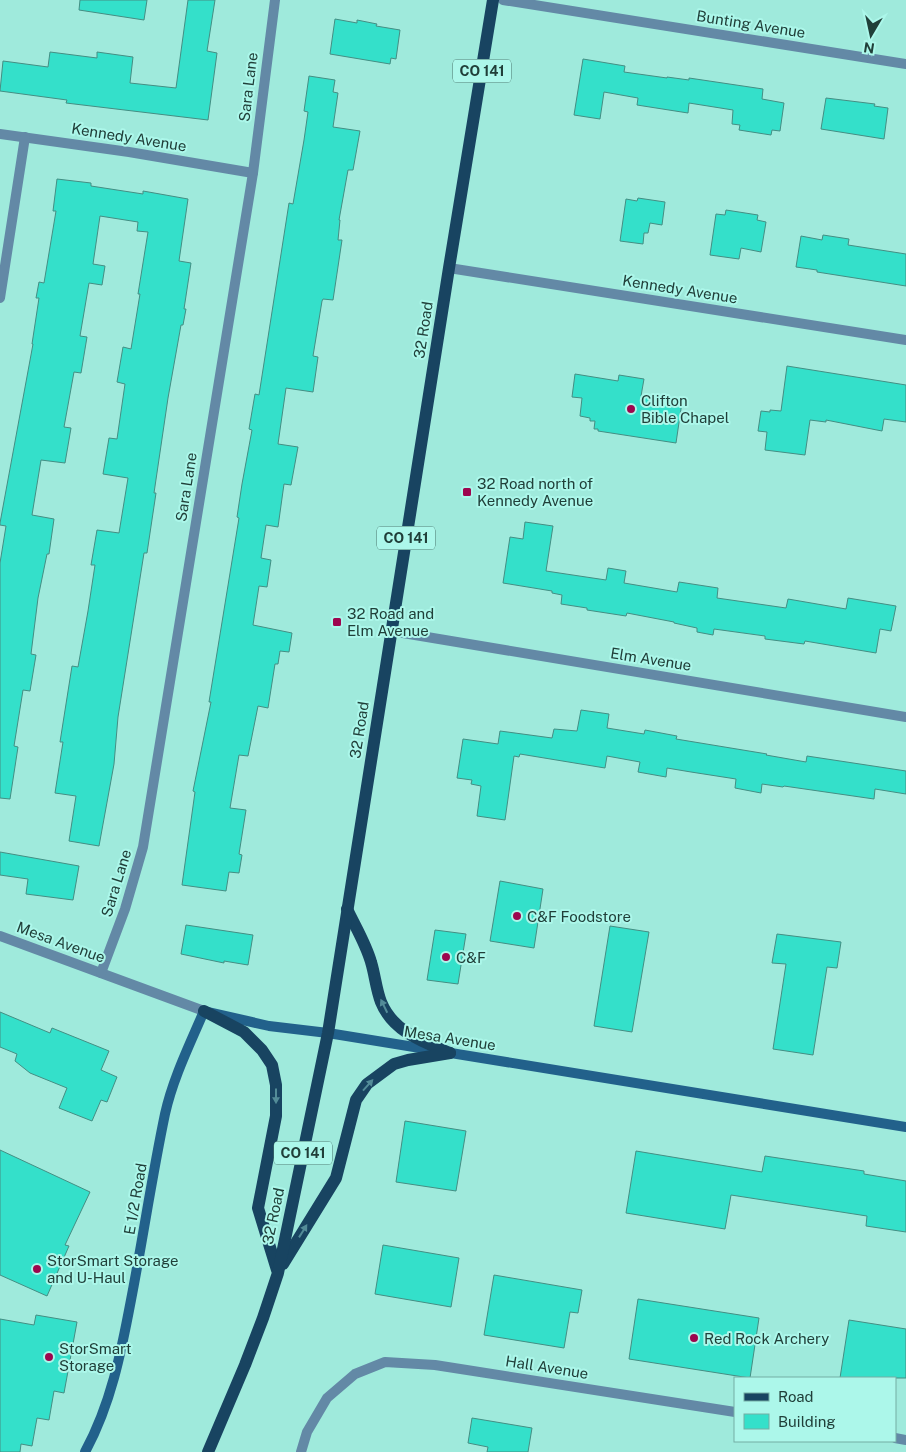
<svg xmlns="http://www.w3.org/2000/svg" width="906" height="1452" font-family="'Public Sans',sans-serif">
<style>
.building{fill:#34e0ca;stroke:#448e83}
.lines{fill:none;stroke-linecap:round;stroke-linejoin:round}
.street{stroke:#6389a6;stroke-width:10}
.secondary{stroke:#22618b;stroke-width:10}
.primary{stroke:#184461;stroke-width:12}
.oneway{fill:#538c98}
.poi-dot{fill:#9d054e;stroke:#acf7ea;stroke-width:2}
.labels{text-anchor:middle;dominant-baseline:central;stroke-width:4;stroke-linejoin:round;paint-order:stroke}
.shield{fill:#acf7ea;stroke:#4a766e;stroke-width:1}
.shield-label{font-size:14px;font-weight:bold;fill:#203f39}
.street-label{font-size:15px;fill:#203f39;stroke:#acf7ea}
.poi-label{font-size:15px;fill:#203f39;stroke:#acf7ea;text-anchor:start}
</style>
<rect width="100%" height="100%" fill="#9feadc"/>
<!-- building -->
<g class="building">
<polygon points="80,0 147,0 144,20 79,10"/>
<polygon points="188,0 215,0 207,51 217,53 208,120 66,103 67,100 0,91 3,61 48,67 50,52 97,58 97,52 133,57 130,83 176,88"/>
<polygon points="335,19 357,23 357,20 377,24 376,26 400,30 396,59 391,58 390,64 330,54"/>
<polygon points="583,59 625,66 624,72 667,78 667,77 689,80 689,78 763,89 762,99 784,103 780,131 772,130 771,135 739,130 740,125 732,124 733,110 689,103 688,113 637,105 638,98 604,92 600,119 574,115"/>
<polygon points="309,76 335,80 333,92 338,93 333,127 360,131 353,170 348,170 339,220 340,220 338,240 342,240 333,300 323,299 322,301 313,356 318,357 313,392 286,388 278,444 298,447 291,485 284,484 278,527 266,525 261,558 271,560 267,587 259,586 253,625 292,633 289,652 280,651 278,664 275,664 268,708 258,706 248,756 239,755 230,808 246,810 239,854 242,855 239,873 229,872 226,891 182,885 195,792 193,791 211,702 209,702 239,518 237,517 242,484 252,430 249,429 255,394 259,395 289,203 293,204 304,140 308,112 304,111"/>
<polygon points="826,98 875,104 874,106 888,108 884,139 821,129"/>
<polygon points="57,179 91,183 91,186 143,194 143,191 188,199 179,261 191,263 184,309 186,309 183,325 181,325 168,398 154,493 156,493 147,553 144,553 118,717 114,764 99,846 69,841 76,796 55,793 63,742 60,742 72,666 78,667 88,611 95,565 91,565 97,530 119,533 128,478 103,474 109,438 117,439 125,384 117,382 123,347 131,349 140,294 138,294 148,232 137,231 138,222 100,216 93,264 105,266 102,285 89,283 80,336 87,337 81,373 74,372 64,427 71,428 65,463 41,460 32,515 54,519 49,554 47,554 38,598 31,654 36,655 30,691 23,690 14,746 18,747 10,799 0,798 0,563 6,526 0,525 0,523 33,344 32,344 39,298 36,298 39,282 44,283 56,211 53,211"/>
<polygon points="638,198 665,202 662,225 650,223 648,233 644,233 643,244 620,241 626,199 637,201"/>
<polygon points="726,210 758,215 757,220 766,222 761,252 741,248 739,259 710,255 716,214 725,215"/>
<polygon points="823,235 849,239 848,245 906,254 906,286 817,272 817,270 796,267 801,236 822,240"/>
<polygon points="787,366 906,385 906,422 884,419 882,431 826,420 826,422 810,420 805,455 765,450 767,432 758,431 761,411 770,412 770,410 781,411"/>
<polygon points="575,374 618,381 619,375 644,379 641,396 682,402 676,443 598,431 598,429 594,429 595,421 590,421 590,418 580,416 582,398 572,397"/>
<polygon points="525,522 553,526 546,571 606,580 608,568 626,571 624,583 677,592 679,582 718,588 717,598 786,608 788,599 846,609 848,598 896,606 891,631 880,629 876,653 805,641 804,644 765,639 765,636 714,629 713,635 697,632 697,628 674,623 674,622 627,613 626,616 587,610 587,608 561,604 562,595 552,593 552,591 503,583 510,537 523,539"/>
<polygon points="581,710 609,714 607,728 644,734 645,730 677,736 676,739 767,754 766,755 806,762 807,756 906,771 906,794 875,789 874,799 784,786 783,787 762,784 761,793 735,788 736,779 691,772 667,768 666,777 638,772 640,762 607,756 605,768 520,754 519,757 514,756 505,820 477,816 481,786 471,784 472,780 457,778 463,739 498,744 500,731 552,738 554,729 577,731"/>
<polygon points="0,852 79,866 73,900 26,894 28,879 0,875"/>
<polygon points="500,881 543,889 534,948 490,941"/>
<polygon points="186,925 253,935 248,965 224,961 224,963 181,954"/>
<polygon points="610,926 649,932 632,1032 594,1026"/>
<polygon points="435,930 466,934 458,984 427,980"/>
<polygon points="777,934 841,942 837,968 827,967 813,1055 773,1049 786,964 772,963"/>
<polygon points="0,1012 50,1033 52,1028 109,1051 101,1070 117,1077 107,1102 101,1100 92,1121 59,1108 67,1088 30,1073 15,1061 17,1054 0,1047"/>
<polygon points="405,1121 466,1131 456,1191 396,1182"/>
<polygon points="0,1150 90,1192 65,1245 69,1246 47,1296 0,1275"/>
<polygon points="636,1151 762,1172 765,1156 864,1171 864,1174 906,1181 906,1232 866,1226 867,1216 731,1195 725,1229 626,1213"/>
<polygon points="383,1245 459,1258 451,1307 375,1294"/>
<polygon points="494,1275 582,1290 578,1313 570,1312 564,1348 484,1335"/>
<polygon points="638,1299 759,1318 750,1378 629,1359"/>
<polygon points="36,1315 77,1322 64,1393 54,1391 49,1420 37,1418 32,1446 21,1444 20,1452 0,1452 0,1319 34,1325"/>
<polygon points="849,1320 906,1329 906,1378 840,1378"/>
<polygon points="472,1418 532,1428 528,1452 487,1452 488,1447 468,1443"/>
</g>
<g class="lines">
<!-- street -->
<g class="street">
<polyline points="503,0 906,64"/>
<polyline points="0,134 129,152 253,173"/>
<polyline points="449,268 906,340"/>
<polyline points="0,298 25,137"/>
<polyline points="391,631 906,717"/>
<polyline points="0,936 204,1011"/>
<polyline points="101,973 125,909 143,847 253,173 275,0"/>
<polyline points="895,1438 906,1440"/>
<polyline points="301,1452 307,1432 327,1398 355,1374 385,1362 435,1365 735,1412"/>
</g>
<!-- secondary -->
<path class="secondary" d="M85,1452C111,1404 121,1353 131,1300C143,1238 152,1176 165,1114C173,1078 190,1044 204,1011L269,1026L328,1033L906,1127"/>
<!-- primary -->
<g class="primary">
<path d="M347,909C355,926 366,944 371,962C375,975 376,989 381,1002C393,1032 424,1042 450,1053"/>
<polyline points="204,1011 244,1032 262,1050 272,1065 276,1085 276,1116 258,1208 277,1270"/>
<polyline points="283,1264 336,1178 356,1100 367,1084 394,1064 408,1060 450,1053"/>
<polyline points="208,1452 245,1365 263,1318 278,1273 328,1033 449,268 493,0"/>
</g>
</g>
<!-- one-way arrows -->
<defs><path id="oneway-solid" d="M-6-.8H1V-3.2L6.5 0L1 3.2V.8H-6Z" transform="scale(1.25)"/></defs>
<g class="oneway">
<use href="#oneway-solid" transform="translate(384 1006) rotate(-116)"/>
<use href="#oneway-solid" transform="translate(368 1085) rotate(-48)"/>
<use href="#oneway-solid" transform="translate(276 1096) rotate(90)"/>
<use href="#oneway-solid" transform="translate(303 1231) rotate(-58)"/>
</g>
<!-- markers -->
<g class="poi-dot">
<circle cx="631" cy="409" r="5"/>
<rect x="462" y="487" width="10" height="10" rx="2.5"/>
<rect x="332" y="617" width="10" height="10" rx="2.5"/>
<circle cx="517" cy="916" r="5"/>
<circle cx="446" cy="957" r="5"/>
<circle cx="37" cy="1269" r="5"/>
<circle cx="694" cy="1338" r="5"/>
<circle cx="49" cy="1357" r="5"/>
</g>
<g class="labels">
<!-- shield labels -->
<g class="shield">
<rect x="453" y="59.5" width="58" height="23" rx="4"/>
<rect x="377" y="526.5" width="58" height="23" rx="4"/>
<rect x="274" y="1141.5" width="58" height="23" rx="4"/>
</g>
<g class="shield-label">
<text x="482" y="71">CO 141</text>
<text x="406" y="538">CO 141</text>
<text x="303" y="1153">CO 141</text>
</g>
<!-- street labels -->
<g class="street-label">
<text transform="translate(751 24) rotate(9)">Bunting Avenue</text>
<text transform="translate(248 87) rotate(-83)">Sara Lane</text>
<text transform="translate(129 137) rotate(9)">Kennedy Avenue</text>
<text transform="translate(680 289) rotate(9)">Kennedy Avenue</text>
<text transform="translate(423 330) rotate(-81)">32 Road</text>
<text transform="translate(186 487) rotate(-81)">Sara Lane</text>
<text transform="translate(651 659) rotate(9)">Elm Avenue</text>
<text transform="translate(359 730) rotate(-81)">32 Road</text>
<text transform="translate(116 883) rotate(-73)">Sara Lane</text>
<text transform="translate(61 942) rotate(20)">Mesa Avenue</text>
<text transform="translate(450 1038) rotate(9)">Mesa Avenue</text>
<text transform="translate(135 1199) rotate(-80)">E 1/2 Road</text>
<text transform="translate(273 1216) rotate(-78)">32 Road</text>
<text transform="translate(547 1367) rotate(9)">Hall Avenue</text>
</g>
<!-- poi labels -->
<g class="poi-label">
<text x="641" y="400">Clifton<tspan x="641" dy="17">Bible Chapel</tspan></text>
<text x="477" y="483">32 Road north of<tspan x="477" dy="17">Kennedy Avenue</tspan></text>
<text x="347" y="613">32 Road and<tspan x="347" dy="17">Elm Avenue</tspan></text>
<text x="527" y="916">C&amp;F Foodstore</text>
<text x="456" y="957">C&amp;F</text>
<text x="47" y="1260">StorSmart Storage<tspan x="47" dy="17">and U-Haul</tspan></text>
<text x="704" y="1338">Red Rock Archery</text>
<text x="59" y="1348">StorSmart<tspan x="59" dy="17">Storage</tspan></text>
</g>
</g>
<!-- legend -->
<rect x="734" y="1377" width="162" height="65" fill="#acf7ea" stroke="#74ada3"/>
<rect x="744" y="1393" width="25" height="8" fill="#184461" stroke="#74ada3"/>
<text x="778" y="1402" font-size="15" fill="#203f39">Road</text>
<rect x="744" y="1414" width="25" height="15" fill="#34e0ca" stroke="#74ada3"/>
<text x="778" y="1427" font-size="15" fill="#203f39">Building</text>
<!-- north arrow -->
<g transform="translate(871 35) rotate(189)" stroke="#acf7ea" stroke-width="4" paint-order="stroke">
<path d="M0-4L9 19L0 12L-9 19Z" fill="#203f39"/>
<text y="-8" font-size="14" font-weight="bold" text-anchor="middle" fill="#203f39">N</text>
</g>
</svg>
